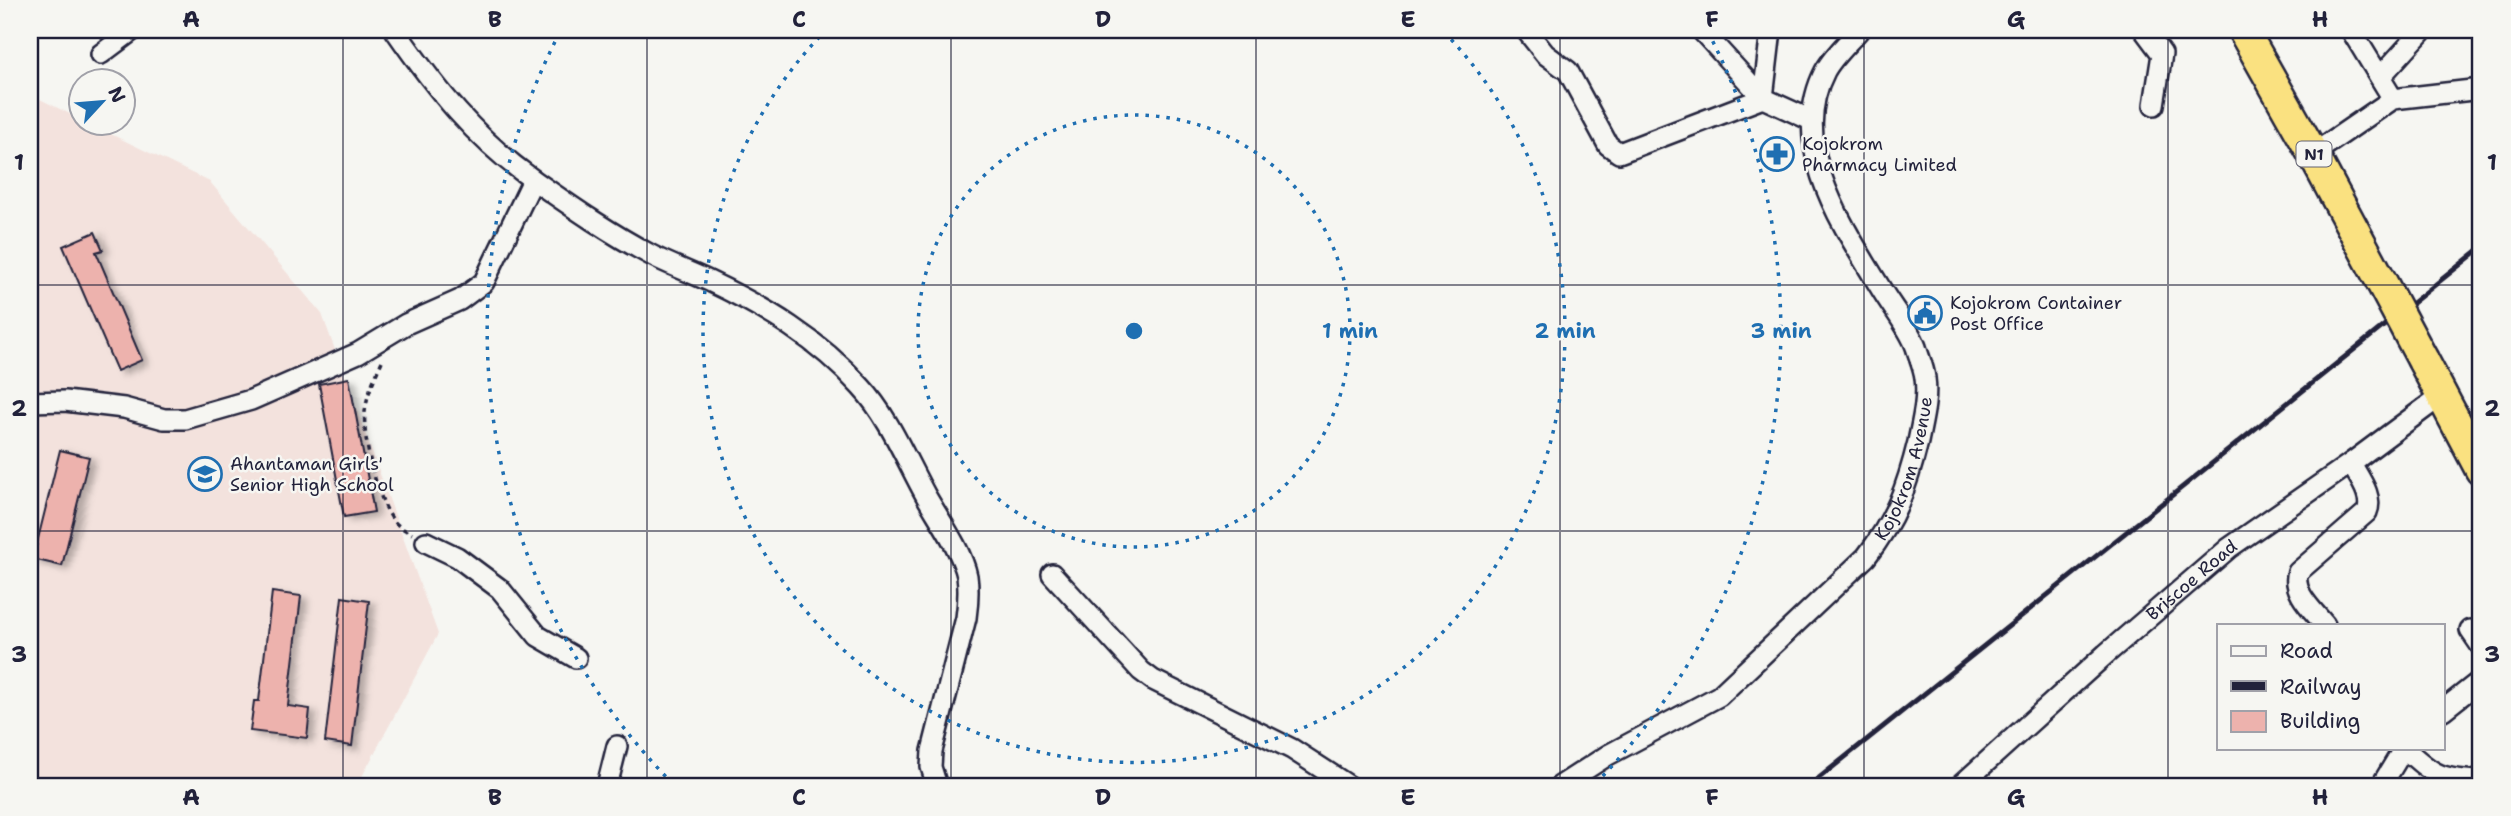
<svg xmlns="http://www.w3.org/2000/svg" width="2511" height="816" font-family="'Shantell Sans',sans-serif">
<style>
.built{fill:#f3e2dd}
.building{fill:#edb2ad;stroke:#22223b;stroke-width:2;filter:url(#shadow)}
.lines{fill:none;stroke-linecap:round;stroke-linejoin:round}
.minor-casing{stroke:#22223b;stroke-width:24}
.highway-casing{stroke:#22223b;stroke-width:35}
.path{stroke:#22223b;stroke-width:3.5;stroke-dasharray:5 5;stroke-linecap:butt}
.minor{stroke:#f6f6f2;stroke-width:19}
.highway{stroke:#fae180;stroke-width:30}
.rail{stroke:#22223b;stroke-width:5}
.highway-bridge-casing{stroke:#22223b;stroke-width:35;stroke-linecap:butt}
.highway-bridge{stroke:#fae180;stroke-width:30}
.grid{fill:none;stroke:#22223b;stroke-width:2;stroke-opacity:0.55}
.ring{fill:none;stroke:#1f6fb2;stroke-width:3.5;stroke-dasharray:3.5 7}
.labels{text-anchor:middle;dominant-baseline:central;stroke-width:5;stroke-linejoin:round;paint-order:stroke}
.shield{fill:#f6f6f2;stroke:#626272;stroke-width:2}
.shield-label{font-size:16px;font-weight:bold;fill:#22223b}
.poi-label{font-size:18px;fill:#22223b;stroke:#f6f6f2;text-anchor:start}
.street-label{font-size:18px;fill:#22223b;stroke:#f6f6f2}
.centre{fill:#1f6fb2;stroke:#f6f6f2;stroke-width:3.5}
.ring-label{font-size:21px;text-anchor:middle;font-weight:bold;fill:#1f6fb2;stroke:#f6f6f2;stroke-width:5;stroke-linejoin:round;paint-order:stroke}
.neatline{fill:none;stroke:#22223b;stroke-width:2.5}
.grid-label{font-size:23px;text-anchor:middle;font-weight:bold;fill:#22223b}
</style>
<defs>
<filter id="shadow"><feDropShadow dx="6" dy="3.5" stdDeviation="3.5" flood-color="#0004"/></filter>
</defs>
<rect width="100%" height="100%" fill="#f6f6f2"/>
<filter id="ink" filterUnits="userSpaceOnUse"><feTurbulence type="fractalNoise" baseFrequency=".0143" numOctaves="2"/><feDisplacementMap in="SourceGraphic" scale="14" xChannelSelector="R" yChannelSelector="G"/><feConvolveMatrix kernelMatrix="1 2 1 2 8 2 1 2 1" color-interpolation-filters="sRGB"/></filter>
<g filter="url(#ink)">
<!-- built -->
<polygon class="built" points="30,94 80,119 80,122 88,123 210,182 322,314 438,634 357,786 30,786"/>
<!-- building -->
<g class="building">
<polygon points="95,232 103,250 96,252 142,360 117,371 63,246"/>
<polygon points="349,378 374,512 344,517 319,384"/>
<polygon points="60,450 89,457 62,566 33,559"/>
<polygon points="272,592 301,596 288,706 310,709 307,738 250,731 254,701 259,701"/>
<polygon points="342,597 369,601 352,746 325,742"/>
</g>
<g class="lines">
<!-- minor casing -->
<g class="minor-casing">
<g id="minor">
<path d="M395,30C436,89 475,139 535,181C572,207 611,234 651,255C670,265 690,272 709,281C766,308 818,339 861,387C889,417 906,460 926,496C939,519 962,551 967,576C969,590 968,604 966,618L932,751L931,767L937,786"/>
<polyline points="1526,30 1545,54 1568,71 1608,145 1619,153 1763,98 1771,30"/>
<polyline points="1701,30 1763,98 1811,120"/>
<polyline points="2144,30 2162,54 2154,105"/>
<polyline points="2351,30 2393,99"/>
<polyline points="101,54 133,30"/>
<polyline points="2380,77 2423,30"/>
<polyline points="2313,154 2393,99 2481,89"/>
<polyline points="30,402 65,401 124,408 164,419 185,419 251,400 358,353 406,324 460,300 484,282 533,180"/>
<polyline points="426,542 457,557 500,589 538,636 576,658"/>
<polyline points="1052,574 1141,671 1153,680 1292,749 1349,786"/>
<path d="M2325,625C2314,611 2291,592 2298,572L2367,512C2374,496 2358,477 2351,463"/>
<polyline points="2470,630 2481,646"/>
<polyline points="2443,710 2481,680"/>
<path d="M2404,748C2433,775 2441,780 2481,781"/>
<polyline points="607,786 617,746"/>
<path id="s1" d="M1560,786L1608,755L1719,696L1866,557C1895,520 1907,487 1918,442C1922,421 1928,400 1925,378C1924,368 1919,357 1916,347C1909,328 1894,310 1883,292C1845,229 1786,146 1825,71C1833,56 1848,43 1859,30"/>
<path id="s2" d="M1960,786L2106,654L2229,548L2351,463L2441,396"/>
<polyline points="2381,786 2404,748"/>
</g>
</g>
<!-- highway casing -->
<g class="highway-casing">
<g id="highway">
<polyline points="2243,30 2313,154 2381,281"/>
<polyline points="2423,360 2481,470"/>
</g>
</g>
<!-- path -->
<path class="path" d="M382,361C375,377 367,393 365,412C362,438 377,496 391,517C396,525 404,530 412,534"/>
<!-- minor -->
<use href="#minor" class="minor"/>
<!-- highway -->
<use href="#highway" class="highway"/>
<!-- rail -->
<polyline class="rail" points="1809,786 2481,248"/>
<!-- highway-bridge casing -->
<g class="highway-bridge-casing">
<polyline id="highway-bridge" points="2381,281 2423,360"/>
</g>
<!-- highway-bridge -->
<use href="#highway-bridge" class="highway-bridge"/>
</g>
</g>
<!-- grid -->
<path class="grid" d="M343,30V786M647,30V786M951,30V786M1256,30V786M1560,30V786M1864,30V786M2168,30V786M30,285H2481M30,531H2481"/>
<!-- distance rings -->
<g class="ring">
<circle cx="1134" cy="331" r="216"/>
<path d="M1444 32A431 431 0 1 1 824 32"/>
<path d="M673 784A647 647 0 0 1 560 32M1708 32A647 647 0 0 1 1595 784"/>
</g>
<!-- icons -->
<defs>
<g id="pharmacy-ring" transform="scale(1.75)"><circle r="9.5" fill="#f6f6f2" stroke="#1f6fb2" stroke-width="1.5"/><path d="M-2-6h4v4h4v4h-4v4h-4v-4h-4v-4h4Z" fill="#1f6fb2"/></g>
<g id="civic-ring" transform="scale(1.75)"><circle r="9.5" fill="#f6f6f2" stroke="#1f6fb2" stroke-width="1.5"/><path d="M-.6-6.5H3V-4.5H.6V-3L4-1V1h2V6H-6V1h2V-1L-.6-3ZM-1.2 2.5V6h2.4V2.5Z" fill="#1f6fb2"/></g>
<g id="school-ring" transform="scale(1.75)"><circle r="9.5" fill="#f6f6f2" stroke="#1f6fb2" stroke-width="1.5"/><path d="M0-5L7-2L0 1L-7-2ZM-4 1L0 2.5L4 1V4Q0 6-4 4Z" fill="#1f6fb2"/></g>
</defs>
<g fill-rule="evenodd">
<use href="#pharmacy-ring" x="1777" y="154"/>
<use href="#civic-ring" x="1925" y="313"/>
<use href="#school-ring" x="205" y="474"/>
</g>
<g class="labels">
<!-- shield labels -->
<rect class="shield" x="2296.5" y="141.5" width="35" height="25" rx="5"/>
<g class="shield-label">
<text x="2314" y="154">N1</text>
</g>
<!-- poi labels -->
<g class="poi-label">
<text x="1802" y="144">Kojokrom<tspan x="1802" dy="21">Pharmacy Limited</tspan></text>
<text x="1950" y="303">Kojokrom Container<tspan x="1950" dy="21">Post Office</tspan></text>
<text x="230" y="464">Ahantaman Girls'<tspan x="230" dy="21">Senior High School</tspan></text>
</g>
<!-- street labels -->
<g class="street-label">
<text stroke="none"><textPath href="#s1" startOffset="483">Kojokrom Avenue</textPath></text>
<text stroke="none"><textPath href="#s2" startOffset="310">Briscoe Road</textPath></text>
</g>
</g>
<circle cx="1134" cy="331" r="10" class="centre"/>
<g class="ring-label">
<text x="1350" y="338">1 min</text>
<text x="1565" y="338">2 min</text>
<text x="1781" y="338">3 min</text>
</g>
<!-- margin -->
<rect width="2511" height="816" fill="none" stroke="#f6f6f2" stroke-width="77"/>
<!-- legend -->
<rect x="2217" y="624" width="228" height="126" fill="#f6f6f2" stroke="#a1a1a9" stroke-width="2"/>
<rect x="2231" y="646" width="35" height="10" fill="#f6f6f2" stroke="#a1a1a9" stroke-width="2"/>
<text x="2280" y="658" font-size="21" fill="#22223b">Road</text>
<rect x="2231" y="681" width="35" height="10" fill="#22223b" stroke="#a1a1a9" stroke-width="2"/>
<text x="2280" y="694" font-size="21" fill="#22223b">Railway</text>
<rect x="2231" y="711" width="35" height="21" fill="#edb2ad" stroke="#a1a1a9" stroke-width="2"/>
<text x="2280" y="728" font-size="21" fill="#22223b">Building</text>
<!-- north arrow -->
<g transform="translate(102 102) rotate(64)"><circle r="33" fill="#f6f6f2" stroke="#a1a1a9" stroke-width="2"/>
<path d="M0-5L12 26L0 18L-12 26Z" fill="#1f6fb2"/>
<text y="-10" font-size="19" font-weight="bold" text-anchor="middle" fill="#22223b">N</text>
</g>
<rect x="38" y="38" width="2434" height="740" class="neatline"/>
<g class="grid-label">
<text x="191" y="27">A</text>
<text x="495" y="27">B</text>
<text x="799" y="27">C</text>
<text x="1103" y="27">D</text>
<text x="1408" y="27">E</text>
<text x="1712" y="27">F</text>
<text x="2016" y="27">G</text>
<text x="2320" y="27">H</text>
<text x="19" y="170">1</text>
<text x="2492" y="170">1</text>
<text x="19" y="416">2</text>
<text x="2492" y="416">2</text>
<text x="19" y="662">3</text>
<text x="2492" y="662">3</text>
<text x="191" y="805">A</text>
<text x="495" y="805">B</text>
<text x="799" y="805">C</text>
<text x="1103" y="805">D</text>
<text x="1408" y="805">E</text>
<text x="1712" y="805">F</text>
<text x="2016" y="805">G</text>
<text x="2320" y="805">H</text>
</g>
</svg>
